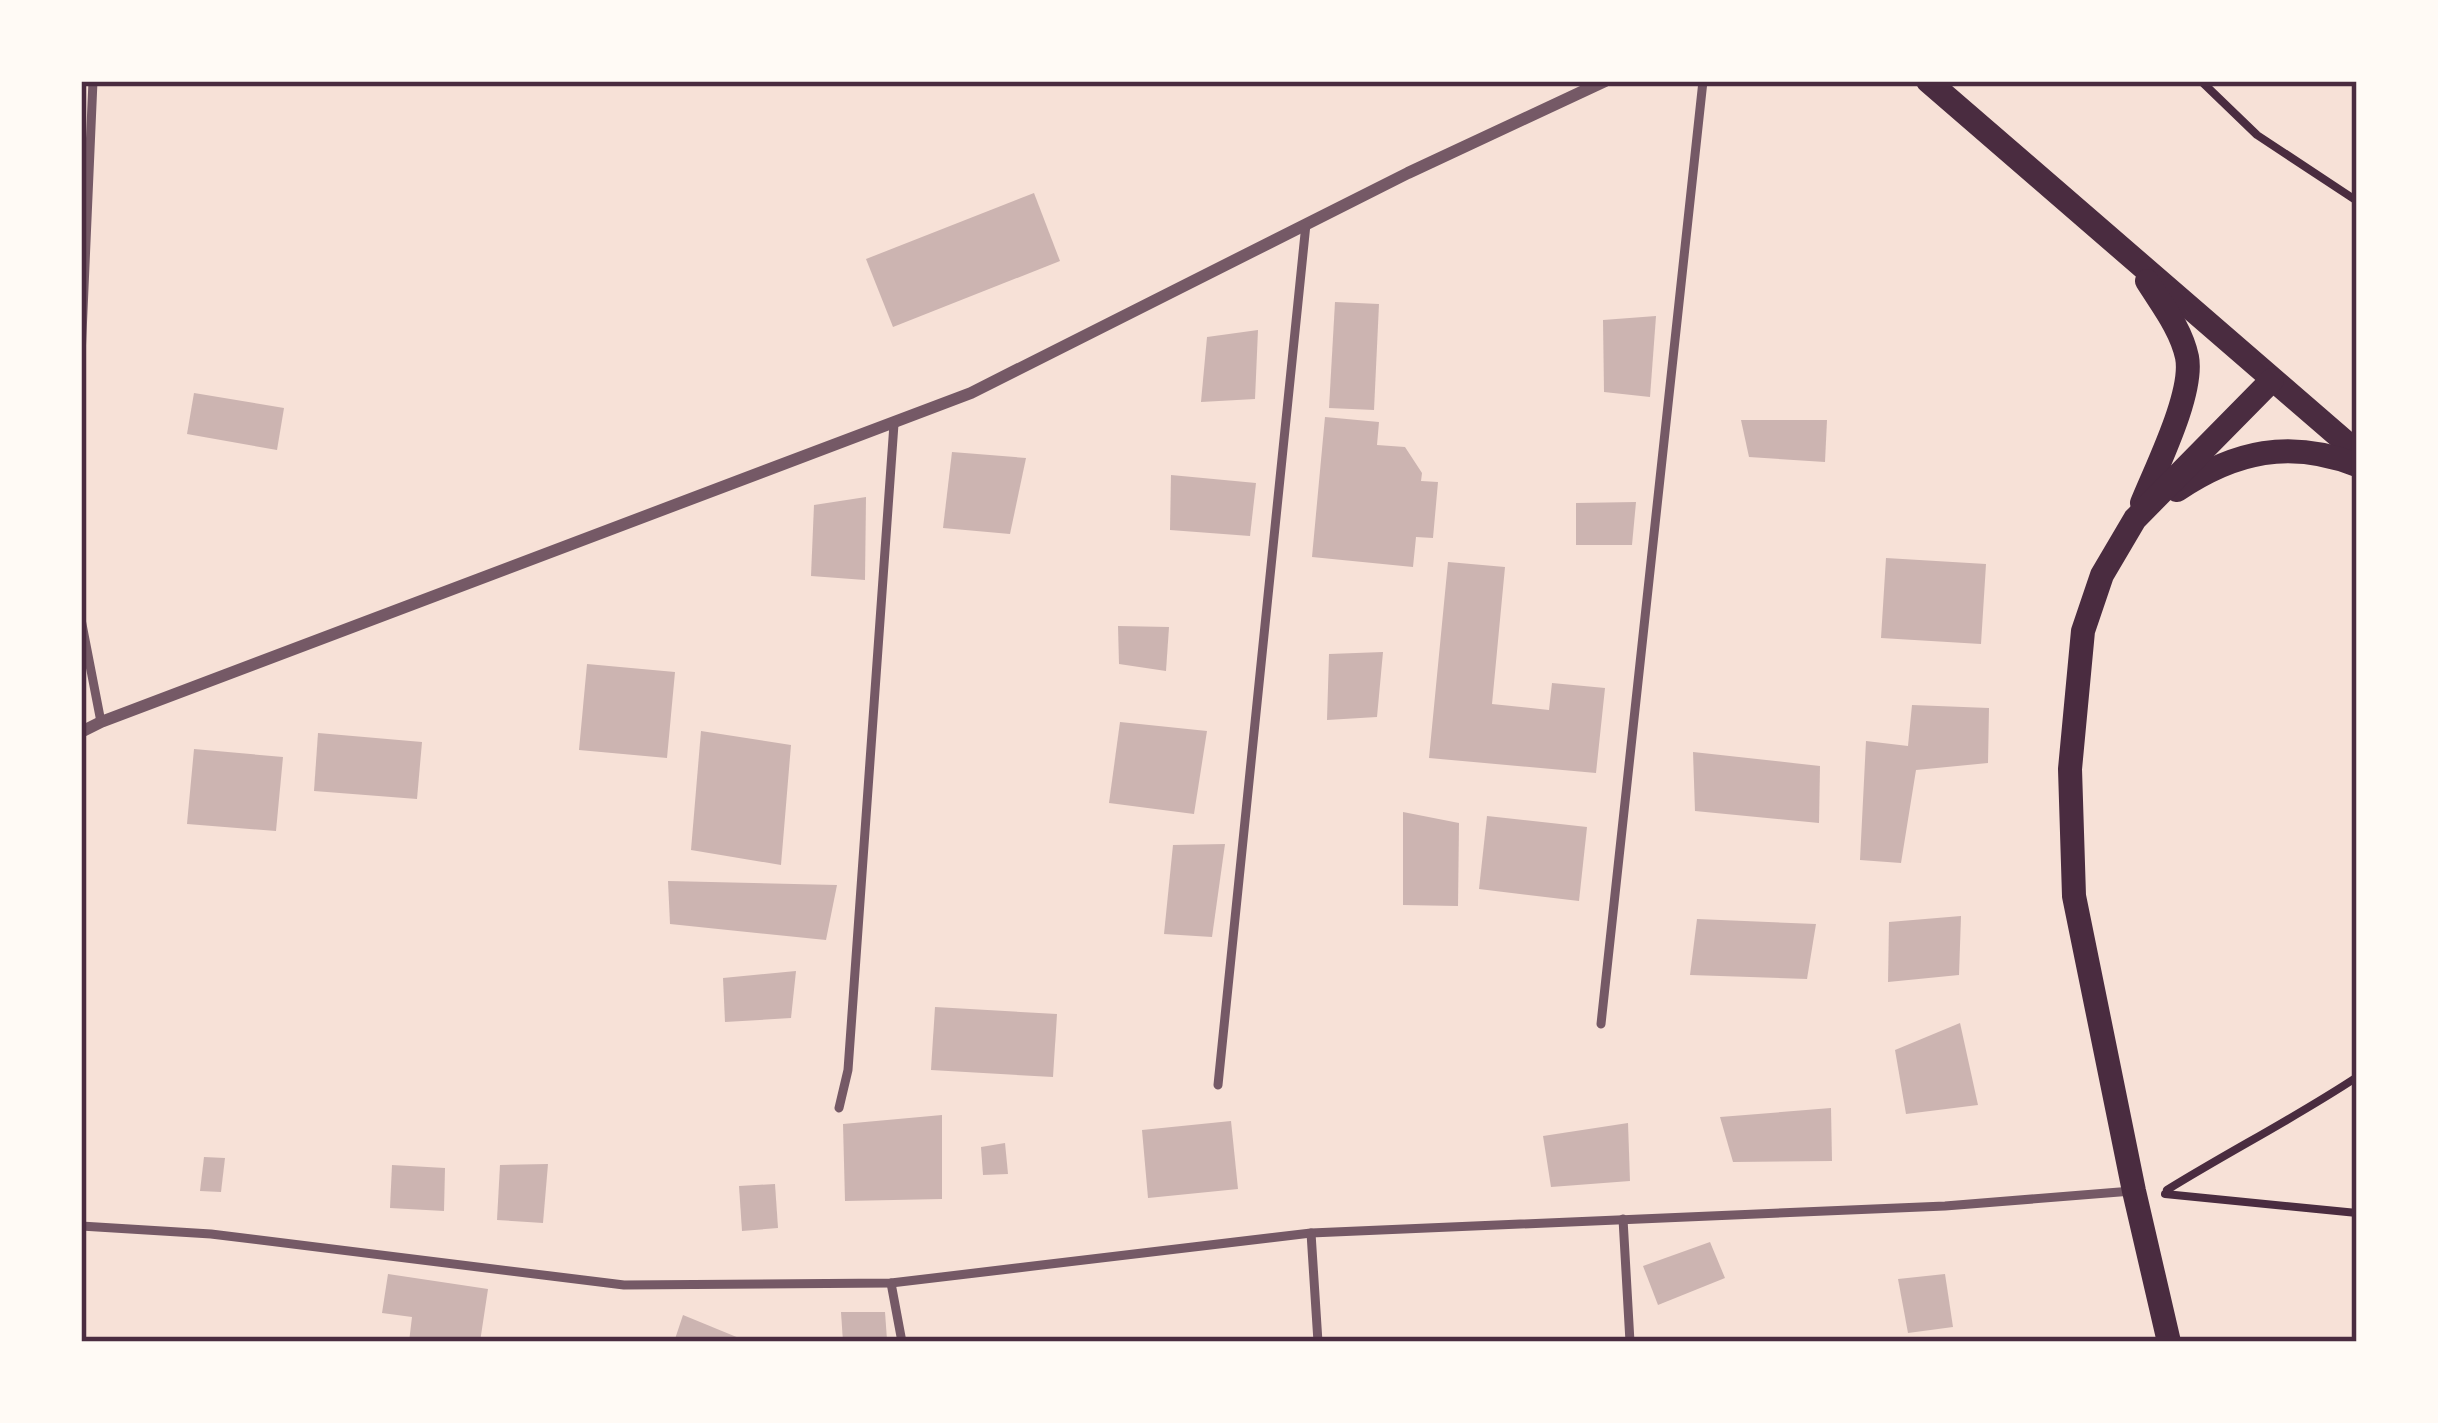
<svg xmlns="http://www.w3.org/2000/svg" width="2438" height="1423" font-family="'PT Sans',sans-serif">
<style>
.building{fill:#ccb4b1}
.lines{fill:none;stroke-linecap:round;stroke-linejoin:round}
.path{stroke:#4a2c40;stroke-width:8}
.service{stroke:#755966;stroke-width:9}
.minor{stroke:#755966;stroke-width:12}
.secondary{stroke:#4a2c40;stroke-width:24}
.neatline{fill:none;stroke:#4a2c40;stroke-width:4.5}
</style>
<rect width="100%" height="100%" fill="#f7e1d7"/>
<!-- building -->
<g class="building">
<polygon points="1034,193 1060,261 893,327 866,259"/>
<polygon points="1335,302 1379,304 1374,410 1329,408"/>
<polygon points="1656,316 1650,397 1604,392 1603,320"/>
<polygon points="1258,330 1255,399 1201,402 1207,337"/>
<polygon points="194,393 284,408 277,450 187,434"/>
<polygon points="1325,417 1379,422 1377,445 1405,447 1422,473 1421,481 1438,482 1433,538 1416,537 1413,567 1312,557"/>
<polygon points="1741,420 1827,420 1825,462 1749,457"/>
<polygon points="952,452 1026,458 1010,534 943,528"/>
<polygon points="1171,475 1256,483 1250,536 1170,530"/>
<polygon points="866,497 865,580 811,576 814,505"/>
<polygon points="1636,502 1632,545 1576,545 1576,503"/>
<polygon points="1886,558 1986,564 1981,644 1881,638"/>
<polygon points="1448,562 1505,567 1492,704 1549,710 1552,683 1605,688 1596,773 1429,758"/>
<polygon points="1118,626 1169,627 1166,671 1119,664"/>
<polygon points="1383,652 1377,717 1327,720 1329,654"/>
<polygon points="587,664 675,672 667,758 579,750"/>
<polygon points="1912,705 1989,708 1988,763 1916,770 1901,863 1860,860 1866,741 1908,746"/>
<polygon points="1120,722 1207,731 1194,814 1109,803"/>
<polygon points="701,731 791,745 781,865 691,850"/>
<polygon points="318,733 422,742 417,799 314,791"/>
<polygon points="194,749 283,757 276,831 187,824"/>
<polygon points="1693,752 1820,766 1819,823 1695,811"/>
<polygon points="1403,812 1459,823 1458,906 1403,905"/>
<polygon points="1487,816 1587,827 1579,901 1479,889"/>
<polygon points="1225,844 1212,937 1164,934 1173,845"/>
<polygon points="668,881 837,885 826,940 670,924"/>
<polygon points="1961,916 1959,975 1888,982 1889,922"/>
<polygon points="1697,919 1816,924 1807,979 1690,975"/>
<polygon points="796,971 791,1018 725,1022 723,978"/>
<polygon points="935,1007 1057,1014 1053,1077 931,1070"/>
<polygon points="1960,1023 1978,1105 1906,1114 1895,1050"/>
<polygon points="1831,1108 1832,1161 1733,1162 1720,1117"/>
<polygon points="942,1115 942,1199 845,1201 843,1124"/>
<polygon points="1231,1121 1238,1189 1148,1198 1142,1130"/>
<polygon points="1628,1123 1630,1181 1551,1187 1543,1136"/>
<polygon points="1005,1143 1008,1174 983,1175 981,1147"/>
<polygon points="204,1157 225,1158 221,1192 200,1191"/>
<polygon points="548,1164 543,1223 497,1220 500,1165"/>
<polygon points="392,1165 445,1168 444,1211 390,1208"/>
<polygon points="775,1184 778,1228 742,1231 739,1186"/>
<polygon points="1710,1242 1725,1278 1658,1305 1643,1266"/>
<polygon points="388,1274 488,1289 480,1342 409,1342 412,1317 382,1313"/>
<polygon points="1945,1274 1953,1327 1908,1333 1898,1279"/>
<polygon points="841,1312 885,1312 887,1340 843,1342"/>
<polygon points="683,1315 739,1338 736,1342 674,1342"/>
</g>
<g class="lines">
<!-- path -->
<g class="path">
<polyline points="2201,81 2257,135 2357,201"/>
<path d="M2167,1190C2230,1151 2295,1118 2357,1077"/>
<polyline points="2165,1194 2357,1213"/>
</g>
<!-- service -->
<g class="service">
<polyline points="81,357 93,81"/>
<polyline points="81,619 101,722"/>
<polyline points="1601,1024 1703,81"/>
<polyline points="1218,1085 1306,224"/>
<polyline points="839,1108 848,1070 894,424"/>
<polyline points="1623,1219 1630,1342"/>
<polyline points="81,1226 211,1234 624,1285 891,1283 1311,1233 1945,1206 2132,1191"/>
<polyline points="1311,1233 1318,1342"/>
<polyline points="891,1283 902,1342"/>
</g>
<!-- minor -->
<polyline class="minor" points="81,732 101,722 971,393 1408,173 1605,81"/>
<!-- secondary -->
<g class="secondary">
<polyline points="1928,81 2357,452"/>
<path d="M2177,490C2235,451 2290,439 2357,465"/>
<path d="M2142,503C2156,468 2194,393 2187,357C2181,329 2162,305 2147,281"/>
<polyline points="2169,1342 2134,1191 2074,896 2070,769 2083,631 2102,575 2135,519 2272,380"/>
</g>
</g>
<!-- border -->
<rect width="2438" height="1423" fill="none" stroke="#fffaf5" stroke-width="168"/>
<rect x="84" y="84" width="2270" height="1255" class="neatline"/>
</svg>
